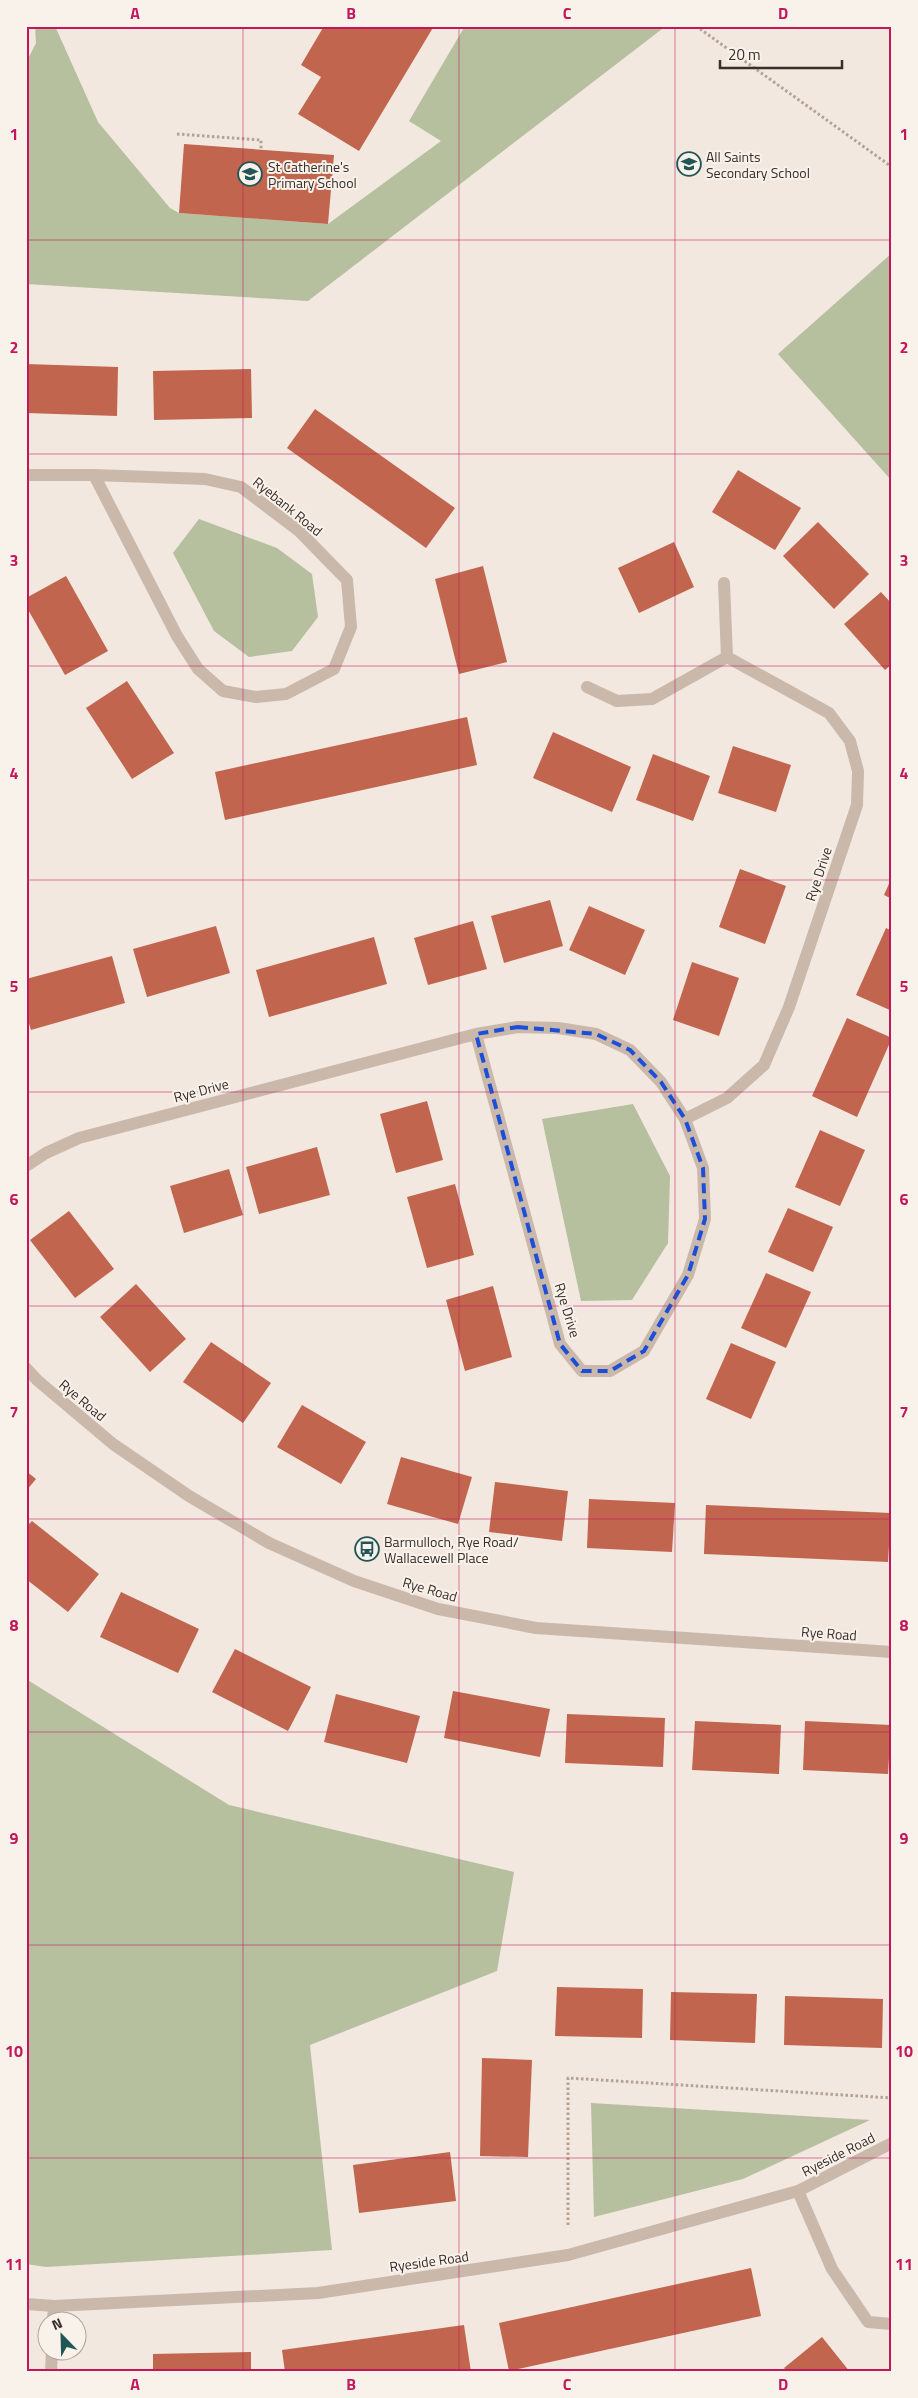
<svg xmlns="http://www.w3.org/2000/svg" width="918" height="2398" font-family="'Titillium Web',sans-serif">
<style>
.green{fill:#b6c09f}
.building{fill:#c1654e}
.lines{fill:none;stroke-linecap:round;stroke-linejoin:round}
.path{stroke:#b5a295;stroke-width:3;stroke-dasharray:2.5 2.5;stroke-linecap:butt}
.minor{stroke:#cab8ab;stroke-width:12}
.marked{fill:none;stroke:#1d4ed8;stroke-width:4;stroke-dasharray:10 6;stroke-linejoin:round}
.grid{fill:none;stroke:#c2185b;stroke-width:1;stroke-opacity:0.55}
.labels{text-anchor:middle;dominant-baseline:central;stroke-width:4;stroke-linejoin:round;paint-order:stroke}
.poi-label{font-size:14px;fill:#382e2a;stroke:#f9f2eb;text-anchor:start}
.street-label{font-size:14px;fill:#382e2a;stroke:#f9f2eb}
.neatline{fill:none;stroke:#c2185b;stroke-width:2}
.grid-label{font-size:16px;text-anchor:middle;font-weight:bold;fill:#c2185b}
</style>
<rect width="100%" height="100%" fill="#f2e8df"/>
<!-- green -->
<g class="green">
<polygon points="35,26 55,26 98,122 170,208 179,213 328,224 441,141 409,121 465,26 666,26 308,301 26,284 26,63 36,43"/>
<polygon points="892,253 892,481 778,354"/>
<polygon points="199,519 277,548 312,574 318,617 292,651 249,657 214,631 173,553"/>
<polygon points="633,1104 670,1176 668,1243 632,1300 581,1301 542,1119"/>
<polygon points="26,1679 229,1805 514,1872 497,1971 310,2045 332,2250 46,2267 26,2264"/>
<polygon points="591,2103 870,2120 743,2179 594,2217"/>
</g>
<!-- building -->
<g class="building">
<polygon points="324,26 434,26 359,151 298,114 321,77 301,65"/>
<polygon points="184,144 334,155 328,224 179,213"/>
<polygon points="26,364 118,367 117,416 26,413"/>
<polygon points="251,369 252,418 154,420 153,371"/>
<polygon points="315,409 455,508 426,548 287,448"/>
<polygon points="738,470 801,508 775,550 712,512"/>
<polygon points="818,522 869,574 834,609 783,556"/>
<polygon points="674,542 694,587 639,613 618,568"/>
<polygon points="483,566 507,662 459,674 435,579"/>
<polygon points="66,576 108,651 65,675 26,606 26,598"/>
<polygon points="881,592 892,604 892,664 885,670 844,624"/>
<polygon points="127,681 174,753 132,779 86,708"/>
<polygon points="467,717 477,765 225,820 215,772"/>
<polygon points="553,732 631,767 612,812 533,778"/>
<polygon points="733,746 791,765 776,812 718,793"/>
<polygon points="653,754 710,776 693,821 636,800"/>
<polygon points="740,869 786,886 765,944 719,927"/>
<polygon points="892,877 892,899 884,895"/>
<polygon points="550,900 563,946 504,963 491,916"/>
<polygon points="589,906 645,930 625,975 569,950"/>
<polygon points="473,921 487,969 428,985 414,938"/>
<polygon points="216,926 230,973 147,997 133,949"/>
<polygon points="886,928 892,931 892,1011 856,995"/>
<polygon points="374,937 387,984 269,1017 256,970"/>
<polygon points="112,956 125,1003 31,1030 26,1014 26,979"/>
<polygon points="692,962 739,978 719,1036 673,1020"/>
<polygon points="847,1018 892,1038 857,1117 812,1096"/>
<polygon points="427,1101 443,1160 396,1173 380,1114"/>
<polygon points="820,1130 865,1150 840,1206 795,1187"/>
<polygon points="317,1147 330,1195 259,1214 246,1167"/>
<polygon points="229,1169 243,1215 184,1233 170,1186"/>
<polygon points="455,1184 474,1255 427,1268 407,1197"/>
<polygon points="788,1208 833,1227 813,1272 768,1252"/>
<polygon points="69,1211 114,1269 75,1298 30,1240"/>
<polygon points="766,1273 811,1292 786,1348 741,1328"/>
<polygon points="136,1284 186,1339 150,1372 100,1317"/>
<polygon points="493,1286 512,1357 465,1371 446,1300"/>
<polygon points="211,1342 271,1383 243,1423 183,1382"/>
<polygon points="731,1343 776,1362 751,1419 706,1399"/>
<polygon points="302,1405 366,1442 341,1484 277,1447"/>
<polygon points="401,1457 472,1477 458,1524 387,1504"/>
<polygon points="26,1471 36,1479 26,1491"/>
<polygon points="495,1482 568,1491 562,1541 489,1532"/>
<polygon points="589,1499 675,1503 672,1552 587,1548"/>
<polygon points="706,1505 891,1513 888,1562 704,1554"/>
<polygon points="32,1521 99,1574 68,1612 26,1579 26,1527"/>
<polygon points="121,1592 199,1629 178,1673 100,1637"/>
<polygon points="235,1649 311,1687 288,1731 212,1692"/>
<polygon points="453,1691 550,1709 540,1757 444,1738"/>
<polygon points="336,1694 420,1716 407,1763 324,1742"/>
<polygon points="567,1714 665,1718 663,1767 565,1763"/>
<polygon points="695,1721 781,1725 779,1774 692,1770"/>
<polygon points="805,1721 891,1725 888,1774 803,1770"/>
<polygon points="557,1987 643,1989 642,2038 555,2036"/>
<polygon points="671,1992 757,1994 755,2043 670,2040"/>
<polygon points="785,1996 883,1999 882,2048 784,2045"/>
<polygon points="482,2058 532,2060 528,2157 480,2156"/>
<polygon points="450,2152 456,2201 359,2213 353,2165"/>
<polygon points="751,2268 761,2316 509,2371 499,2323"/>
<polygon points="464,2325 471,2372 285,2372 282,2350"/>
<polygon points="822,2337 850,2372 787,2372 784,2368"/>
<polygon points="251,2352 251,2372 153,2372 153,2354"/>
</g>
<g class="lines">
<!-- path -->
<g class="path">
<polyline points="696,26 892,167"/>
<polyline points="177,134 261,140 261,149"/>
<polyline points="568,2225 568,2078 892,2098"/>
</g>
<!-- minor -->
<g class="minor">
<polyline points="26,475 94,475 205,479 241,487 299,531 347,580 351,627 334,669 286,694 256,697 223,691 198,669 177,636 94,475"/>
<polyline points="587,687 617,701 652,699 727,657 724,583"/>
<polyline points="685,1119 727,1098 764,1065 789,1007 857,805 858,771 850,741 829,713 727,657"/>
<polyline points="26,1166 46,1153 79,1138 476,1034 518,1027 558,1028 596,1034 630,1050 661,1082 685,1119 703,1168 705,1219 688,1275 644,1351 610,1371 582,1371 560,1344 476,1034"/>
<polyline points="26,1368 37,1380 113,1444 189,1496 269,1543 354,1581 438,1609 536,1628 892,1652"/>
<polyline points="798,2191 832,2269 868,2322 892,2324"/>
<polyline points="26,2304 54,2306 318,2293 568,2255 798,2191 892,2143"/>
<polyline points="53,2320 54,2306"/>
<polyline points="51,2372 52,2350"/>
</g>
</g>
<!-- marked area -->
<path class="marked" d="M518,1027L596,1034L630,1050L661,1082L685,1119L703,1168L705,1219L688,1275L644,1351L610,1371H582L560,1344L476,1034Z"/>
<!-- grid -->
<path class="grid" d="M243,26V2372M459,26V2372M675,26V2372M26,240H892M26,454H892M26,666H892M26,880H892M26,1092H892M26,1306H892M26,1519H892M26,1732H892M26,1945H892M26,2158H892"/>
<!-- icons -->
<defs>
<g id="school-ring" transform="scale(1.25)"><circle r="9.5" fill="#f9f2eb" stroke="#215657" stroke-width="1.5"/><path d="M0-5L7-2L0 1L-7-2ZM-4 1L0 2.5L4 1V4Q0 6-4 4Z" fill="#215657"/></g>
<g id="bus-ring" transform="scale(1.25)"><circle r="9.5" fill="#f9f2eb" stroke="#215657" stroke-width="1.5"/><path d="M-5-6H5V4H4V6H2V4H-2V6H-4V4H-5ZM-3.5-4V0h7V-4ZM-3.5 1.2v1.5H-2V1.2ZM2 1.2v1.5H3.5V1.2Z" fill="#215657"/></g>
</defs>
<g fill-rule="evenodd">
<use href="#school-ring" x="689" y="164"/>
<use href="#school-ring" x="250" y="174"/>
<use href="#bus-ring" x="367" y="1549"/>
</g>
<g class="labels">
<!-- poi labels -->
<g class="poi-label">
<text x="706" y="156">All Saints<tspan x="706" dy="16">Secondary School</tspan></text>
<text x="268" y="166">St Catherine's<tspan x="268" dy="16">Primary School</tspan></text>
<text x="384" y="1541">Barmulloch, Rye Road/<tspan x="384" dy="16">Wallacewell Place</tspan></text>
</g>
<!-- street labels -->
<g class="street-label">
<text transform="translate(288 506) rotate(39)">Ryebank Road</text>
<text transform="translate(818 874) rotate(-72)">Rye Drive</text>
<text transform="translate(201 1090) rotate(-15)">Rye Drive</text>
<text transform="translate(568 1310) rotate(73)">Rye Drive</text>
<text transform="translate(83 1400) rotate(40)">Rye Road</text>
<text transform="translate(430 1589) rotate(16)">Rye Road</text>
<text transform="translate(829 1633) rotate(4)">Rye Road</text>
<text transform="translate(838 2154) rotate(-27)">Ryeside Road</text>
<text transform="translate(429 2261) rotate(-8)">Ryeside Road</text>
</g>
</g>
<!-- border -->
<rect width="918" height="2398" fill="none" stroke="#f9f2eb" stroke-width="55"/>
<!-- north arrow -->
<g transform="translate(62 2336) rotate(337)"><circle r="24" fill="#f9f2eb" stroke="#aca49e"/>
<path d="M0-4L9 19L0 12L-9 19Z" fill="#215657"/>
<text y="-8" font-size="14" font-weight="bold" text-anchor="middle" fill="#382e2a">N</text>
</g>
<!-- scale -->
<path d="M720 60v8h122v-8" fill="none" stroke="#382e2a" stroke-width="2.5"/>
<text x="728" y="60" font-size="15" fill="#382e2a" stroke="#f9f2eb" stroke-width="4" paint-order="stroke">20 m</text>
<rect x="28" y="28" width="862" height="2342" class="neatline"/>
<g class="grid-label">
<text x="135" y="19">A</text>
<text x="351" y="19">B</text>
<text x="567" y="19">C</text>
<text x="783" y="19">D</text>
<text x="14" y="140">1</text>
<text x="904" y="140">1</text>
<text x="14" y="353">2</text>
<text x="904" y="353">2</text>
<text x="14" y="566">3</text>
<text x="904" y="566">3</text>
<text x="14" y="779">4</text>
<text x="904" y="779">4</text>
<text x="14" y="992">5</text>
<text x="904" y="992">5</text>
<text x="14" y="1205">6</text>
<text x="904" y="1205">6</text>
<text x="14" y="1418">7</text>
<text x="904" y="1418">7</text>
<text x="14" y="1631">8</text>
<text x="904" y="1631">8</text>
<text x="14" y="1844">9</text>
<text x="904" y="1844">9</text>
<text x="14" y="2057">10</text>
<text x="904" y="2057">10</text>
<text x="14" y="2270">11</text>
<text x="904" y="2270">11</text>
<text x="135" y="2390">A</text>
<text x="351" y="2390">B</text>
<text x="567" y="2390">C</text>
<text x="783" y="2390">D</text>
</g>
</svg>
